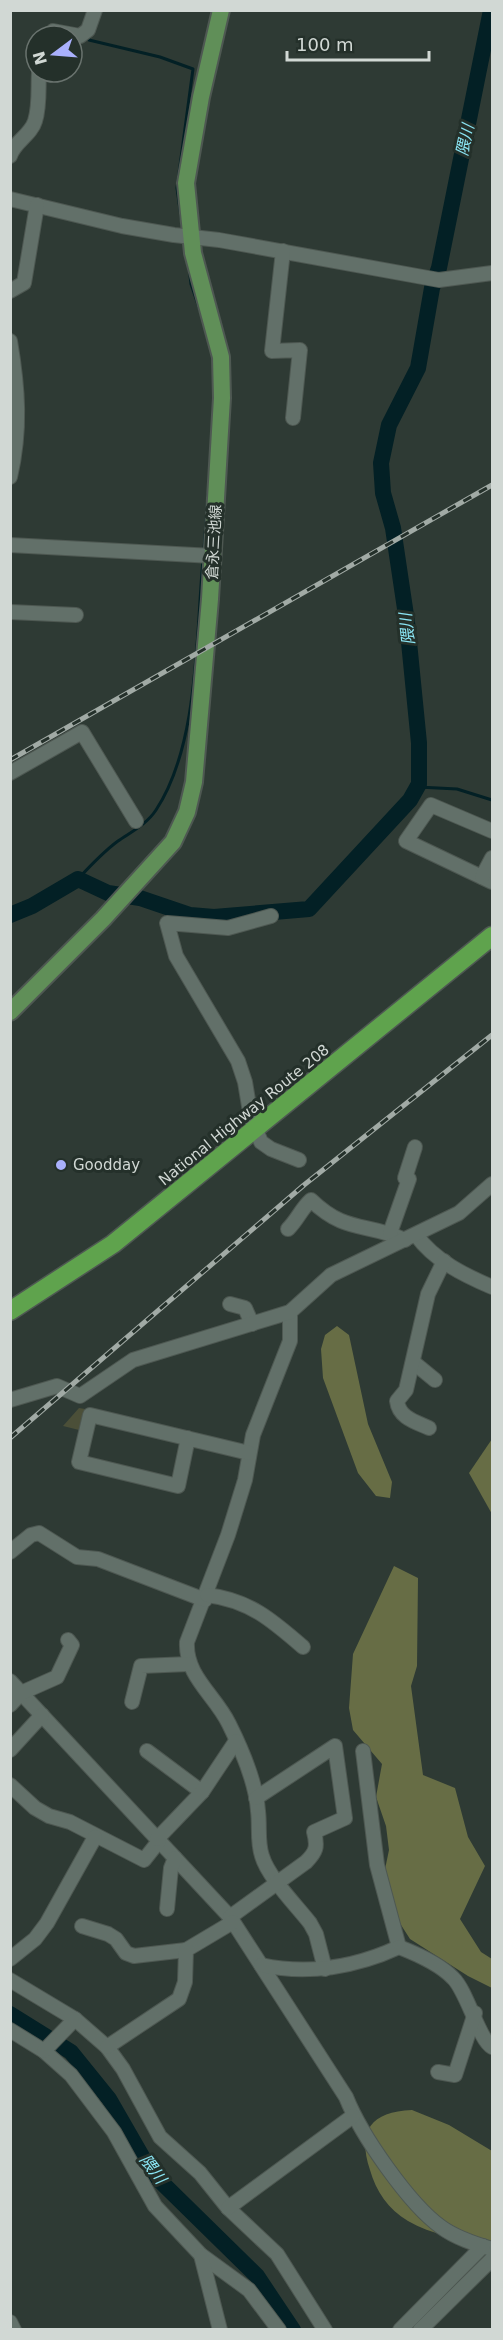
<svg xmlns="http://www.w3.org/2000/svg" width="503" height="2340" font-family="'DejaVu Sans','Noto Sans JP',sans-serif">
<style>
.green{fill:#4b4f38}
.forest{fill:#676d45}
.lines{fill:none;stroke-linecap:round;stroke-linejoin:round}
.stream{stroke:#032025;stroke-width:3}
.river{stroke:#032025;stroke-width:16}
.minor-casing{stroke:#4e5852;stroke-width:16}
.major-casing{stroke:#4e5852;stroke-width:20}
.highway-casing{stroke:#4e5852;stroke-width:21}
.minor{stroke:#627069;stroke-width:14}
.major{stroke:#608f58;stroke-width:16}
.highway{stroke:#5fa34d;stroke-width:18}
.rail-casing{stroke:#a1aaa5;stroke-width:5}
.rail{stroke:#24302a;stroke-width:3;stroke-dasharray:9;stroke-linecap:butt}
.poi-dot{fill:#a9b0fc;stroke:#24302a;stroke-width:2}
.labels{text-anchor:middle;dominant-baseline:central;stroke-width:6;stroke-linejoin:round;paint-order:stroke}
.street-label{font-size:15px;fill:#d1d8d4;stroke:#24302a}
.poi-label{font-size:15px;fill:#d1d8d4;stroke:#24302a;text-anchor:start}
.water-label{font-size:16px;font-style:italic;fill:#8ae5f4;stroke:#24302a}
</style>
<rect width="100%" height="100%" fill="#2e3a34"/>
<!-- green -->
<polygon class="green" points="79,1408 85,1409 79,1430 63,1426"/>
<!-- forest -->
<g class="forest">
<polygon points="337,1326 349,1335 368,1424 392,1482 390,1498 376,1496 358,1473 323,1378 321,1349 325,1335"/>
<polygon points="492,1439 492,1514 469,1473"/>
<polygon points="394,1566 418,1578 417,1666 411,1686 423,1775 455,1788 468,1837 485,1866 460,1919 481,1952 492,1959 492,1988 468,1976 410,1939 394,1914 384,1874 389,1850 386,1826 376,1797 382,1764 353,1730 349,1708 353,1654"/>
<path d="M412,2110L449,2125L492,2151V2241C464,2242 433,2235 408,2221C388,2209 376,2191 370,2170C357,2130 371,2112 412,2110Z"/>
</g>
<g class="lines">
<!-- stream -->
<g class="stream">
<polyline points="89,36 89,40 160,57 193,69 177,188 183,231"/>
<polyline points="189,267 191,284 202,316"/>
<polyline points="204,550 208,494"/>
<polyline points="418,787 457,789 492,800"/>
<path d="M78,879C90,866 103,852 118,841C131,832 147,824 156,810C199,745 196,635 203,560"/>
</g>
<!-- river -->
<g class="river">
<polyline points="10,915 32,906 78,879 108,893 140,898 190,915 214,917 309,909 410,800 419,784 419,743 407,622 393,528 383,493 381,463 389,425 418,368 432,288 439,268 491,10"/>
<polyline points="10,2014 71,2052 109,2099 151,2172 257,2276 293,2330"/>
</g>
<!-- minor casing -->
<g class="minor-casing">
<g id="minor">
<polyline points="52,36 53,31 80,36 88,30 95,10"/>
<path d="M10,156C14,142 31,135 35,121C40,106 38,87 39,72"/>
<polyline points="10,199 122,226 174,235 219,240 439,280 492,273"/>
<polyline points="283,251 272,351 300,350 293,418"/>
<polyline points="10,291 24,283 37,205"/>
<path d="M10,341C18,388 21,430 10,477"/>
<polyline points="10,545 213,556"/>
<polyline points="10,612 76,615"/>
<polyline points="10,773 82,732 136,821"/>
<polyline points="492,831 431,805 406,841 492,882"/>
<polyline points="482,877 492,858"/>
<polyline points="271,916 228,928 167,923 176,956 238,1061 245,1082 251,1118 261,1142 271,1149 299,1160"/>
<path d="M288,1229C298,1219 301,1209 311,1200C346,1234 367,1222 405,1240"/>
<polyline points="390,1233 409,1179 405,1178 415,1147"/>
<path d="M416,1235C435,1261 464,1275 492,1287"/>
<polyline points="230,1304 245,1308 252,1324"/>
<path d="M290,1312V1341L253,1435L245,1480L228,1535L187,1642C185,1676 215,1695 229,1724C242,1750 256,1782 258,1811C260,1826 257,1842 262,1856C268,1877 296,1905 310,1923L316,1934L325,1969"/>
<polyline points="413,1362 435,1380"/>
<polyline points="10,1400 57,1386 80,1396 133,1360 290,1312 331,1275 459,1213 492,1184"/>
<path d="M429,1428C416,1422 399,1418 397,1401L406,1390L428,1294L444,1261"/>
<polyline points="188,1438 178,1486 79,1462 90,1415 249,1453"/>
<polyline points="10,1552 31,1535 39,1533 77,1557 98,1559 205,1600"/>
<path d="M207,1595C249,1600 272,1620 303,1647"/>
<path d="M10,1681L230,1917L346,2097C361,2135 409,2204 441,2227C456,2238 475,2244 492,2249"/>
<polyline points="132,1702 141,1666 189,1664"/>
<polyline points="10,1705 21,1693 57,1677 72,1645 68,1640"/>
<polyline points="10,1750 42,1715"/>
<polyline points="147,1751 202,1792"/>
<polyline points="363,1751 377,1865 399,1947"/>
<polyline points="10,1785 35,1808 49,1816 70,1822 144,1860 159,1841"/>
<polyline points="157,1839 202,1792 236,1741"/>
<polyline points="167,1909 171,1868 175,1858"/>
<path d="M230,1917L306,1862C316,1852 318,1847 314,1832L345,1818L335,1746L256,1798"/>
<polyline points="82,1926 108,1934 116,1939 126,1953 134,1956 186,1950"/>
<polyline points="10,1959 35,1939 47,1923 95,1837"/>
<path d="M261,1965C308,1975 356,1967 399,1947C417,1954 440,1964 453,1978C467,1991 479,2040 492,2047"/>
<polyline points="10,1980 75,2019 107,2047 123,2069 160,2137 200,2173 228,2208 277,2254 325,2330"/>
<polyline points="10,2030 44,2051 71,2075 114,2132 155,2206 201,2255 249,2290 279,2330"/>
<polyline points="107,2047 179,1999 185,1982 186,1950 233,1922"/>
<polyline points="44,2051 75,2019"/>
<polyline points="438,2072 455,2075 475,2013"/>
<polyline points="228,2208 353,2116"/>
<polyline points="201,2255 220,2330"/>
<polyline points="10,2322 14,2330"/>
<polyline points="400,2330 483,2246"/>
<polyline points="420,2330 492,2259"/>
</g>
</g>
<!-- major casing -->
<g class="major-casing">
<polyline id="major" points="10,1012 103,919 173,842 187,812 194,782 210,599 222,398 221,357 193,253 186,183 201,97 221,10"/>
</g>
<!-- highway casing -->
<g class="highway-casing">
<polyline id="highway" points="10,1311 113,1244 492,936"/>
</g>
<!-- minor -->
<use href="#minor" class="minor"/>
<!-- major -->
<use href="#major" class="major"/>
<!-- highway -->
<use href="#highway" class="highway"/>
<!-- rail casing -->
<g class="rail-casing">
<g id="rail">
<polyline points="10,760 492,485"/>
<polyline points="10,1438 304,1185 492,1035"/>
</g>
</g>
<!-- rail -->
<use href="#rail" class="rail"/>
</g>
<!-- markers -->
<circle class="poi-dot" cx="61" cy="1165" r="6"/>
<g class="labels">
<!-- street labels -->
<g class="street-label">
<text transform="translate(214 542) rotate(-87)">倉永三池線</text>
<text transform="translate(244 1115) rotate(-39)">National Highway Route 208</text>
</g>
<!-- poi labels -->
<g class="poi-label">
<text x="73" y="1165">Goodday</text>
</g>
<!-- water labels -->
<g class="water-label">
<text transform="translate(465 140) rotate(-78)">隈川</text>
<text transform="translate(407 629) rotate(-96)">隈川</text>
<text transform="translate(153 2169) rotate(53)">隈川</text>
</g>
</g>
<!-- border -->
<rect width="503" height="2340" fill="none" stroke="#d1d8d4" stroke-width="24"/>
<!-- north arrow -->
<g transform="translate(54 54) rotate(254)"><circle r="28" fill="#24302a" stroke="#69736e" stroke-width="1.5"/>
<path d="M0-4.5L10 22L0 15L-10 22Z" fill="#a9b0fc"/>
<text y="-9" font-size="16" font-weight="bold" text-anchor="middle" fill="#d1d8d4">N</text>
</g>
<!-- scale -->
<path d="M287 51v9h142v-9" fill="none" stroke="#d1d8d4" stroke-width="3"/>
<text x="296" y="51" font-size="18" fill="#d1d8d4" stroke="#24302a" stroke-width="4.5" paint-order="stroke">100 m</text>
</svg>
